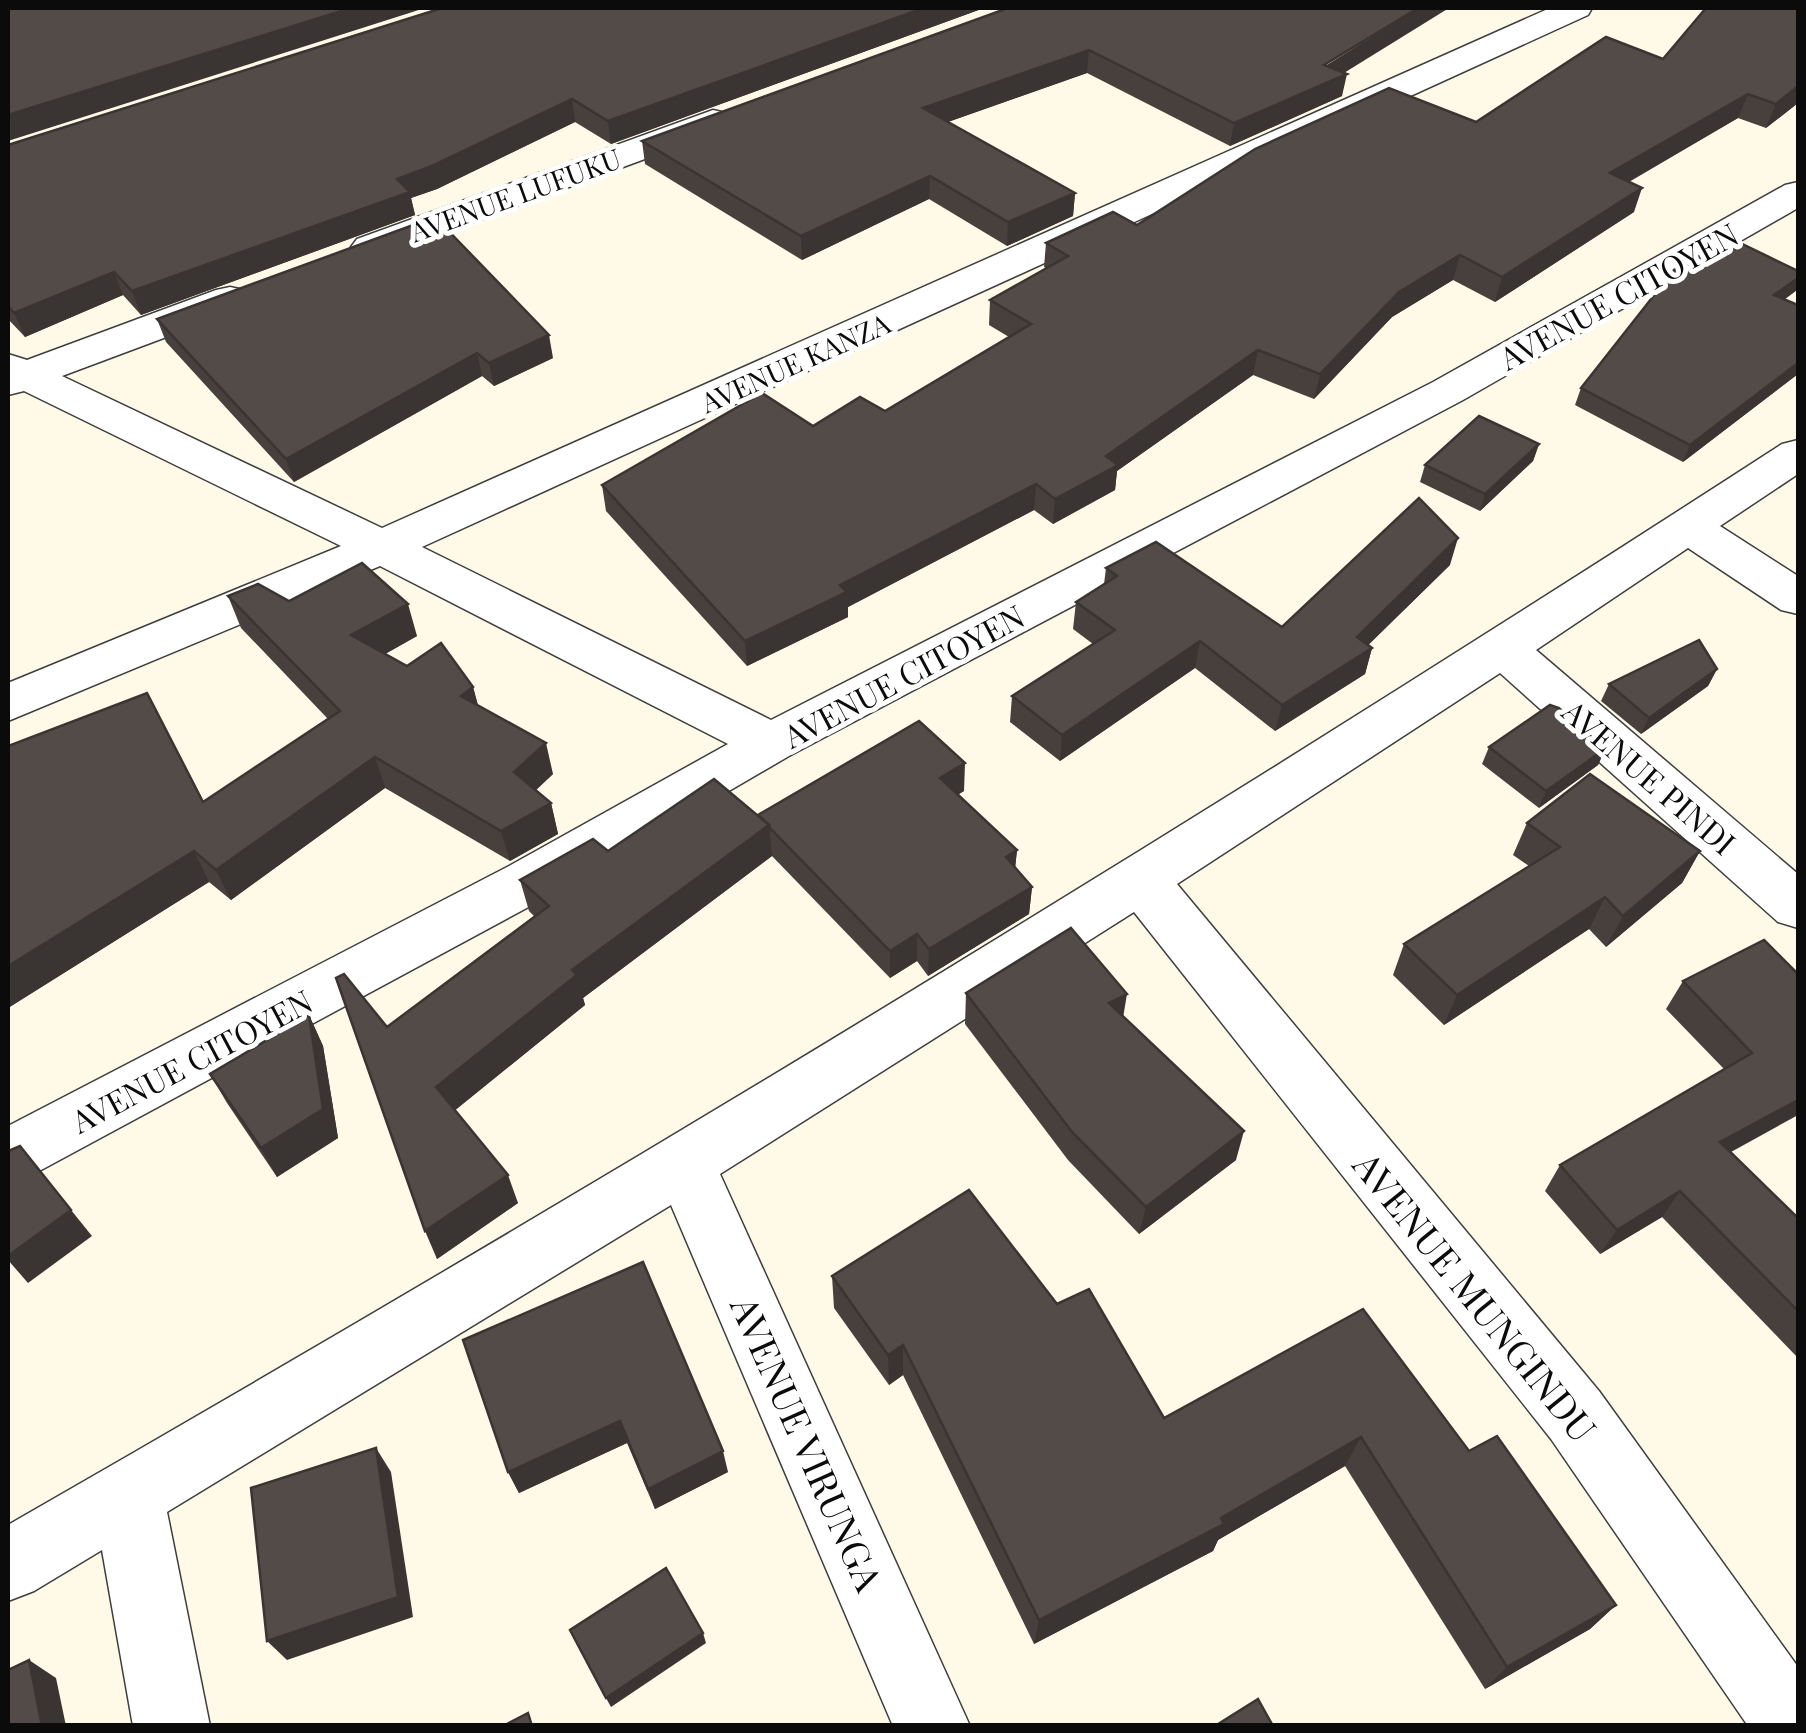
<svg xmlns="http://www.w3.org/2000/svg" width="1806" height="1733" font-family="'Playfair Display',serif">
<style>
.lines{fill:none;stroke-linecap:round;stroke-linejoin:round}
.minor-casing{stroke:#3e3e3e;stroke-width:3}
.minor{fill:#fff;fill-rule:evenodd}
.wall{fill:#47403d}
.shaded-wall{fill:#3a3432}
.building{fill:#534b47;stroke:#3a3432;stroke-width:2.5}
.labels{text-anchor:middle;dominant-baseline:central;stroke-width:10;stroke-linejoin:round;paint-order:stroke}
.far-street-label{font-size:28px;fill:#0b0b0b;stroke:#fff}
.street-label{font-size:32px;fill:#0b0b0b;stroke:#fff}
.near-street-label{font-size:38px;fill:#0b0b0b;stroke:#fff}
</style>
<rect width="100%" height="100%" fill="#fffae8"/>
<g class="lines">
<!-- minor casing -->
<g class="minor-casing">
<g id="minor">
<polygon points="1550,8 1592,8 1588,15 422,547 771,720 1433,382 1785,185 1798,182 1798,208 1463,400 789,756 549,896 30,1176 8,1184 8,1126 509,866 728,744 380,566 8,721 8,683 341,546 24,391 8,395 8,354 27,360 216,290 230,287 244,290 250,299 244,308 62,376 382,528"/>
<polygon points="713,110 726,113 731,121 726,129 385,255 371,259 357,255 351,247 357,239"/>
<path d="M1798,440V474L1720,526L1798,576V614L1781,610L1688,548L1536,650L1798,874V928L1778,922L1500,673L1177,884L1599,1391L1798,1667V1726H1748L1551,1439L1134,912L720,1174L970,1726H893L671,1205L167,1512L210,1726H133L102,1550L34,1591L8,1601V1525C610,1180 1200,821 1782,444Z"/>
</g>
</g>
<!-- minor -->
<use href="#minor" class="minor"/>
</g>
<!-- wall -->
<g class="wall">
<polygon points="442,8 984,8 611,144 575,122 437,189 411,198 415,215 141,315 123,295 25,337 8,319 8,145"/>
<polygon points="1007,8 1344,73 1342,96 1230,146 1087,73 948,122 1075,193 1073,216 1007,246 929,199 802,260 645,164 642,141"/>
<polygon points="1798,8 1798,103 1766,128 1738,118 1629,182 1634,212 1495,302 1453,280 1392,317 1314,399 1253,375 1117,471 1115,490 1053,524 1034,510 848,607 848,617 747,666 606,511 602,485 813,426 885,411 1009,337 989,325 990,300 1046,268 1044,267 1046,243 1137,225 1476,122 1663,59"/>
<polygon points="1797,290 1785,299 1798,305 1798,374 1683,462 1575,405 1581,388"/>
<polygon points="157,319 553,358 494,386 482,376 294,482 166,342"/>
<polygon points="1539,444 1533,461 1480,511 1420,482 1425,465"/>
<polygon points="1450,565 1368,645 1372,648 1365,674 1275,731 1195,668 1060,761 1010,722 1012,696 1093,644 1073,629 1076,602 1104,584 1106,568 1282,627"/>
<polygon points="228,596 289,601 417,636 385,654 407,666 473,687 478,705 553,774 536,790 551,803 558,834 510,861 385,788 231,900 209,882 8,1008 203,802 328,719 241,628"/>
<polygon points="1717,669 1708,686 1641,734 1601,701 1609,684"/>
<polygon points="1489,747 1605,749 1598,765 1539,808 1482,764"/>
<polygon points="964,791 957,795 1017,850 1015,868 1032,887 1029,914 928,976 917,961 890,978 772,856 583,998 585,1005 455,1110 518,1203 437,1259 387,1027 534,916 529,911 520,880 608,851 758,815"/>
<polygon points="1527,823 1700,851 1682,883 1606,947 1589,929 1444,1025 1393,975 1404,944 1529,866 1513,855"/>
<polygon points="1798,974 1731,1152 1798,1218 1798,1358 1662,1217 1600,1254 1545,1191 1560,1165 1724,1069 1666,1009 1683,981"/>
<polygon points="966,993 1123,1016 1236,1160 1139,1234 1068,1160 965,1024"/>
<polygon points="309,1015 323,1046 338,1138 277,1177 227,1103 210,1074"/>
<polygon points="832,1276 1057,1304 1164,1418 1363,1309 1469,1451 1616,1605 1590,1629 1485,1689 1345,1466 1218,1540 1213,1551 1034,1644 903,1375 889,1385 834,1308"/>
<polygon points="463,1340 728,1472 655,1509 627,1443 519,1493 508,1472"/>
</g>
<!-- shaded-wall -->
<g class="shaded-wall">
<polygon points="351,8 425,8 8,141 8,115"/>
<polygon points="924,8 984,8 611,144 608,121"/>
<polygon points="1418,8 1449,8 1331,81 1347,74 1342,96 1230,146 1234,123"/>
<polygon points="1089,50 1087,73 922,131 923,108"/>
<polygon points="1798,86 1798,103 1766,128 1776,104"/>
<polygon points="1748,94 1738,118 1602,197 1610,173"/>
<polygon points="572,99 575,122 437,189 411,198 415,215 141,315 132,291 397,179"/>
<polygon points="930,176 929,199 802,260 801,236"/>
<polygon points="1642,188 1634,212 1495,302 1502,277"/>
<polygon points="1075,193 1073,216 1007,246 1008,222"/>
<polygon points="1460,255 1453,280 1392,317 1314,399 1320,374 1399,292"/>
<polygon points="114,272 123,295 25,337 14,313"/>
<polygon points="1798,278 1797,290 1767,312 1774,295"/>
<polygon points="549,335 553,358 494,386 489,363"/>
<polygon points="1258,350 1253,375 1117,471 1115,490 1053,524 1055,499 1106,456"/>
<polygon points="477,353 482,376 294,482 286,459"/>
<polygon points="1798,363 1798,374 1683,462 1690,445"/>
<polygon points="1539,444 1533,461 1480,511 1485,494"/>
<polygon points="1036,484 1034,510 848,607 848,617 747,666 745,641 840,585"/>
<polygon points="1458,538 1450,565 1353,660 1372,648 1365,674 1275,731 1282,705 1357,637"/>
<polygon points="408,604 417,636 362,667 351,635"/>
<polygon points="1200,641 1195,668 1060,761 1062,735"/>
<polygon points="1717,669 1708,686 1641,734 1649,718"/>
<polygon points="473,687 481,718 461,696"/>
<polygon points="546,743 553,774 522,803 514,772"/>
<polygon points="1605,749 1598,765 1539,808 1546,791"/>
<polygon points="375,757 385,788 231,900 216,870"/>
<polygon points="965,763 964,791 939,806 940,778"/>
<polygon points="551,803 558,834 510,861 501,831"/>
<polygon points="769,825 772,856 583,998 585,1005 448,1116 436,1087 572,970"/>
<polygon points="1017,850 1014,878 1006,857"/>
<polygon points="194,851 209,882 8,1008 8,966"/>
<polygon points="1700,851 1682,883 1606,947 1623,916"/>
<polygon points="1032,887 1029,914 928,976 929,949"/>
<polygon points="1605,897 1589,929 1444,1025 1457,995"/>
<polygon points="917,934 917,961 890,978 890,951"/>
<polygon points="1127,994 1122,1024 1109,1003"/>
<polygon points="309,1015 323,1046 338,1138 277,1177 261,1148"/>
<polygon points="1798,1100 1798,1115 1702,1168 1720,1142"/>
<polygon points="1244,1131 1236,1160 1139,1234 1146,1207"/>
<polygon points="508,1175 518,1203 437,1259 425,1231"/>
<polygon points="1680,1191 1662,1217 1600,1254 1617,1230"/>
<polygon points="71,1210 92,1236 28,1283 8,1260 8,1256"/>
<polygon points="903,1345 903,1375 889,1385 888,1355"/>
<polygon points="620,1421 627,1443 519,1493 508,1472"/>
<polygon points="1361,1437 1345,1466 1218,1540 1213,1551 1034,1644 1039,1620"/>
<polygon points="376,1448 391,1472 413,1617 287,1660 267,1641"/>
<polygon points="723,1451 728,1472 655,1509 648,1489"/>
<polygon points="1616,1605 1590,1629 1485,1689 1507,1667"/>
<polygon points="703,1633 706,1643 611,1707 606,1698"/>
<polygon points="29,1660 56,1678 66,1726 42,1726"/>
</g>
<!-- building -->
<g class="building">
<polygon points="8,8 351,8 8,115"/>
<polygon points="442,8 924,8 608,121 572,99 432,166 397,179 410,192 132,291 114,272 14,313 8,306 8,145"/>
<polygon points="1008,8 1418,8 1324,65 1347,74 1234,123 1089,50 923,108 1075,193 1008,222 930,176 801,236 642,141"/>
<polygon points="1706,8 1798,8 1798,86 1776,104 1748,94 1610,173 1642,188 1502,277 1460,255 1399,292 1320,374 1258,350 1106,456 1118,465 1055,499 1036,484 840,585 847,592 745,641 602,485 762,393 813,426 860,397 885,411 1031,324 990,300 1068,256 1046,243 1113,212 1137,225 1255,149 1389,88 1476,122 1606,37 1663,59"/>
<polygon points="435,217 549,335 489,363 477,353 286,459 157,319"/>
<polygon points="1730,238 1798,271 1798,278 1774,295 1798,305 1798,363 1690,445 1581,388 1674,270"/>
<polygon points="1479,416 1539,444 1485,494 1425,465"/>
<polygon points="1419,498 1458,538 1357,637 1372,648 1282,705 1200,641 1062,735 1012,696 1115,630 1076,602 1117,576 1106,568 1156,542 1282,627"/>
<polygon points="362,563 408,604 351,635 407,666 441,643 473,687 461,696 546,743 514,772 551,803 501,831 375,757 216,870 194,851 8,966 8,746 147,693 203,802 340,711 228,596 258,584 289,601"/>
<polygon points="1699,640 1717,669 1649,718 1609,684"/>
<polygon points="1550,705 1559,708 1605,749 1546,791 1489,747"/>
<polygon points="919,721 965,763 940,778 1017,850 1006,857 1032,887 929,949 917,934 890,951 770,828 769,825 758,815"/>
<polygon points="1590,774 1700,851 1623,916 1605,897 1457,995 1404,944 1560,847 1527,823"/>
<polygon points="714,779 769,825 572,970 577,975 436,1087 508,1175 425,1231 336,978 344,974 387,1027 549,906 520,880 593,839 608,851"/>
<polygon points="1071,928 1127,994 1109,1003 1244,1131 1146,1207 1072,1132 966,993"/>
<polygon points="1764,940 1798,974 1798,1100 1720,1142 1798,1218 1798,1311 1680,1191 1617,1230 1560,1165 1752,1053 1683,981"/>
<polygon points="309,1015 323,1109 261,1148 210,1074"/>
<polygon points="20,1146 71,1210 8,1256 8,1151"/>
<polygon points="969,1190 1057,1304 1089,1289 1164,1418 1363,1309 1469,1451 1497,1436 1616,1605 1507,1667 1361,1437 1221,1518 1224,1524 1039,1620 903,1345 888,1355 832,1276"/>
<polygon points="643,1262 723,1451 648,1489 620,1421 508,1472 463,1340"/>
<polygon points="376,1448 398,1597 267,1641 251,1488"/>
<polygon points="666,1568 703,1633 606,1698 570,1630"/>
<polygon points="29,1660 42,1726 8,1726 8,1670"/>
<polygon points="1258,1699 1273,1726 1215,1726"/>
<polygon points="528,1713 532,1726 503,1726"/>
</g>
<g class="labels">
<!-- far-street labels -->
<g class="far-street-label">
<text transform="translate(515 194) rotate(-20)">AVENUE LUFUKU</text>
<text transform="translate(795 362) rotate(-24)">AVENUE KANZA</text>
</g>
<!-- street labels -->
<g class="street-label">
<text transform="translate(1618 295) rotate(-29)">AVENUE CITOYEN</text>
<text transform="translate(903 675) rotate(-28)">AVENUE CITOYEN</text>
<text transform="translate(1650 776) rotate(41)">AVENUE PINDI</text>
<text transform="translate(191 1060) rotate(-28)">AVENUE CITOYEN</text>
</g>
<!-- near-street labels -->
<g class="near-street-label">
<text transform="translate(1476 1296) rotate(51)">AVENUE MUNGINDU</text>
<text transform="translate(808 1443) rotate(66)">AVENUE VIRUNGA</text>
</g>
</g>
<!-- border -->
<rect width="1806" height="1733" fill="none" stroke="#0b0b0b" stroke-width="20"/>
</svg>
